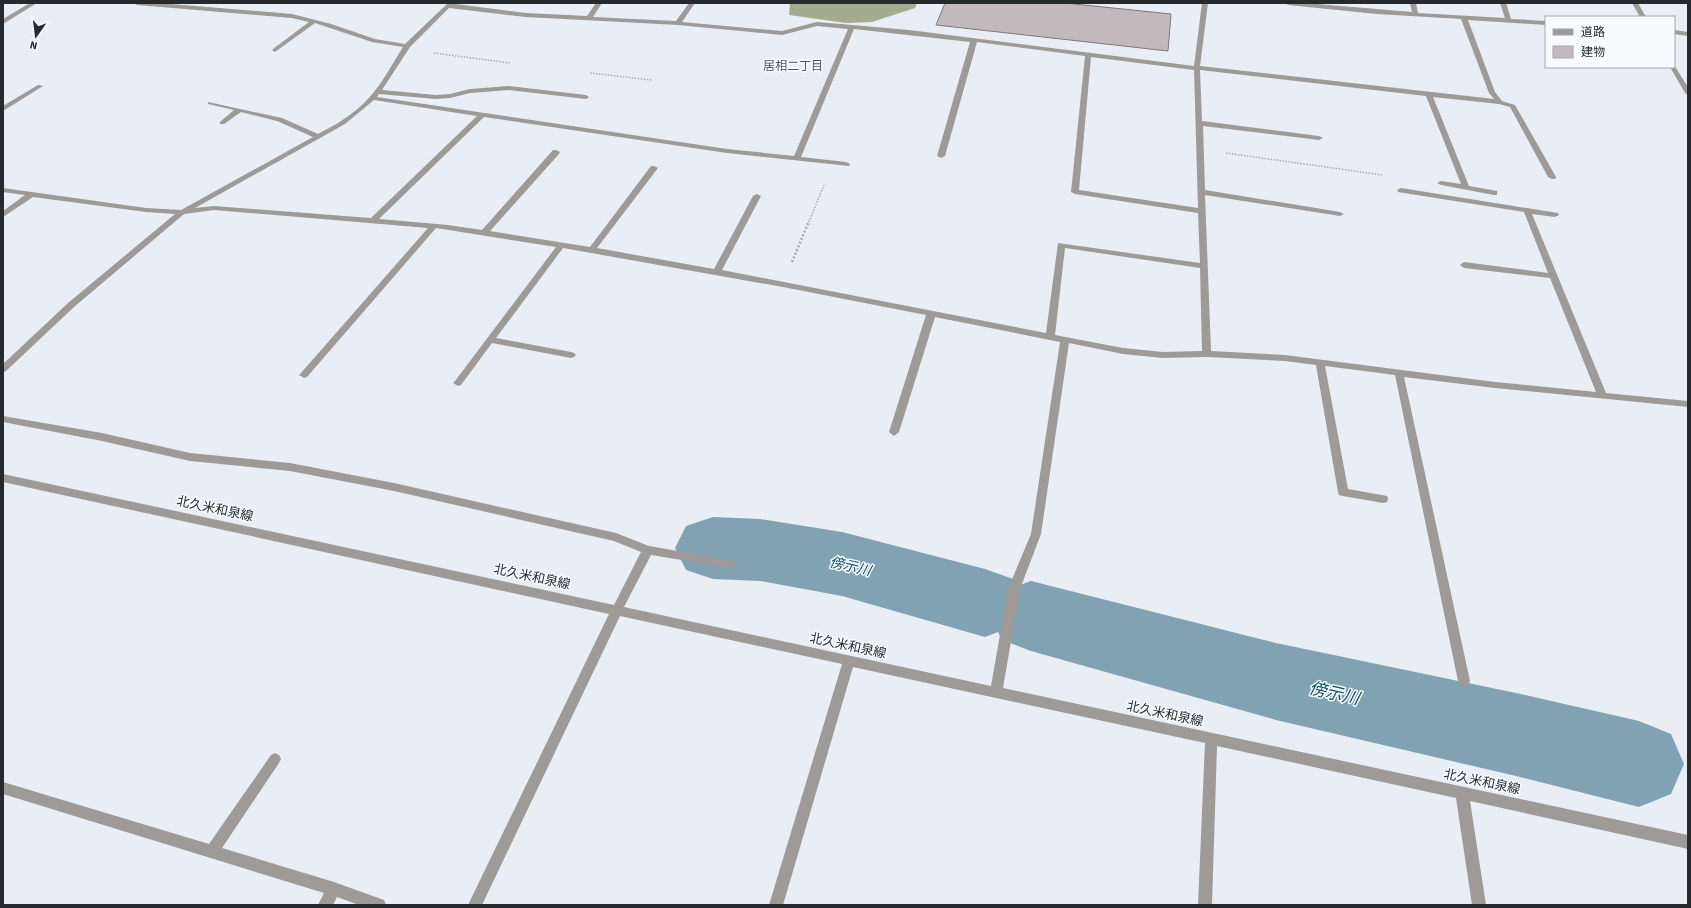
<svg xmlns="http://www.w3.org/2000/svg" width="1691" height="908" font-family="'Source Sans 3','Noto Sans JP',sans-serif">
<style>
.forest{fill:#a4ac8d}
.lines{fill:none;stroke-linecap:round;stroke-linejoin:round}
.river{fill:#81a2b2;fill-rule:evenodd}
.building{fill:#c2b9bc;stroke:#80787a}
.path-far1{stroke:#a6abb0;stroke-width:1.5;stroke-dasharray:1.5 1.5;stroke-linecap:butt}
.path{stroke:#a6abb0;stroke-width:2.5;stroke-dasharray:2 2;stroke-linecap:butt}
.minor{fill:#9d9a97;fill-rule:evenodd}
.labels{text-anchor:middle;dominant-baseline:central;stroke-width:3;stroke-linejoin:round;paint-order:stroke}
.far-neighbourhood-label{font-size:12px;fill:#4d5257;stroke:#f7fbff}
.street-label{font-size:13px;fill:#272a2c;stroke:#f7fbff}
.water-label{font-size:14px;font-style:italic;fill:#094e66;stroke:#f7fbff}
.near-water-label{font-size:17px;font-style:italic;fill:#094e66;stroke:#f7fbff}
</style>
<rect width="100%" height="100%" fill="#e8eef4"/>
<!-- forest -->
<polygon class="forest" points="790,3 917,3 915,8 872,22 846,23 789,15"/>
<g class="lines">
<!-- river -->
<polygon class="river" points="713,517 760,519 842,532 985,569 1013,579 1017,586 1031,581 1276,643 1516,693 1639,721 1671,734 1684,764 1671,794 1639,807 1516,776 1276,720 1031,651 1002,640 998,632 985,637 842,596 760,581 713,579 686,570 675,548 686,526"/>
</g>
<!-- building -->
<polygon class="building" points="945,3 1065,3 1171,14 1168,51 936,25"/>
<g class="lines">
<!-- path-far1 -->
<g class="path-far1">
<polyline points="434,53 510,63"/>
<polyline points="590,73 652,80"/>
<polyline points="1226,153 1383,175"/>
<polyline points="809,222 824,185"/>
</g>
<!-- path -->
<polyline class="path" points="792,262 809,221"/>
<!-- minor -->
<g class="minor">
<polygon points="30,3 37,3 3,24 3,19"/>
<path d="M134,3H159L292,14L331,24L375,39L405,44L448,3L526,13L587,16L596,3H602L593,17L676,21L689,3H695L682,22L782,31L817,22L852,25L909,30L1194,66L1202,3H1208L1200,66L1494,99L1489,93L1461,19L1377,14L1288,5L1285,3H1306L1412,12L1410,3H1416L1418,13L1505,18L1500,3H1506L1511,19L1546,21V25L1468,20L1495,92L1502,101L1515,105L1556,177L1555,179H1552L1548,177L1510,107L1499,104L1433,97L1469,186L1497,191V195H1494L1441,185L1437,183L1441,181L1461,184L1426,96L1200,70L1202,121L1319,136L1323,138L1319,140L1203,126L1205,190L1340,212L1344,214L1340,216L1205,195L1211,351L1285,355L1495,382L1596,392L1550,278L1464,268L1460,265L1464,262L1548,273L1524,212L1398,192L1397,190L1401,188L1558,213L1559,215L1555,217L1532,214L1606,393L1688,401V407L1495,388L1404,377L1470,681L1468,685L1464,686L1460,685L1458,681L1395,375L1325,366L1348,489L1387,496L1388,499L1387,502L1383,503L1343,496L1339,495L1338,492L1316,365L1285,361L1207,357L1163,358L1123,354L1069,343L1041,534L1020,589L1003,688L1688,835V849L1470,801L1486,905H1472L1456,798L1217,746L1212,905H1198L1205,743L853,667L783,905H769L842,664L620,616L482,905H468L609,614L3,482V474L614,605L641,552L614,541L394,491L290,471L190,461L102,441L3,422V416L102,433L190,453L290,463L394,483L616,533L649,546L730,560L734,561L735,564L734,567L730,568L651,555L624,607L991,686L1008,589L1031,534L1060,342L935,317L899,432L894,436L889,432L926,315L783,287L563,248L496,338L571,352L574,353L576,355L574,357L571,358L492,343L461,385L458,386L453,383L455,381L556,247L436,228L307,377L304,378L299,375L301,373L428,228L214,210L184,214L74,307L6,371L3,372V364L68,303L175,214L146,212L33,197L3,217V211L25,195L3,192V188L146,208L181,210L313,137L277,121L241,112L224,124H220V122L234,110L208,104V102L282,118L318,134C335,125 351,116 364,103C380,88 391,66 403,47L372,42L315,23L275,52L272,50L273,49L309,22L292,18L137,5ZM449,8L526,17L678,25L782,35L817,26L848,29L794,156L727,149L377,97L379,94L436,99L450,98L470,93L509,90L586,99L589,97L586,95L509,86L470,89L450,94L436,95L382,90L410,47ZM854,29L970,42L937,156L941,158L945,156L977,42L1085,56L1071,192L1075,194L1198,213L1200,263L1058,243L1046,333L722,270L761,196L757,194L753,196L714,269L597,248L658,168L654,166H651L590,247L490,231L559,154L560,152L556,150H553L482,230L448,225L379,219L484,117L727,153L849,166L850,164L846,162L801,157ZM1091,57L1194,70L1198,208L1079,190ZM374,100L477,116L371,218L214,206L195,208L345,124ZM1065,248L1200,268L1202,351L1163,352L1123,348L1055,335Z"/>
<polygon points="1632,3 1638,3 1646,17 1640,17"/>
<polygon points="1674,30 1688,32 1688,36 1674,34"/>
<polygon points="1674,65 1688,87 1688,95 1685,93 1670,67 1674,67"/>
<polygon points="38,85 43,86 3,111 3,106"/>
<polygon points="275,753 279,755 281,759 279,763 222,848 334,882 384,900 386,905 359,905 337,897 333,905 318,905 324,893 3,794 3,782 209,844 271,755"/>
</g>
</g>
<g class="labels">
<!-- far-neighbourhood labels -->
<g class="far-neighbourhood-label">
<text x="793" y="66">居相二丁目</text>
</g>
<!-- street labels -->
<g class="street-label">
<text transform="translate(215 509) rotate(12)">北久米和泉線</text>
<text transform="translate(532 577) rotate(12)">北久米和泉線</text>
<text transform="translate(848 646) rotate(12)">北久米和泉線</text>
<text transform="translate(1165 714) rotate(12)">北久米和泉線</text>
<text transform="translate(1482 782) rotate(12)">北久米和泉線</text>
</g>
<!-- water labels -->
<g class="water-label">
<text transform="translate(850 567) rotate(13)">傍示川</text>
</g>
<!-- near-water labels -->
<g class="near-water-label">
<text transform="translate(1334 694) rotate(13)">傍示川</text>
</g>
</g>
<!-- border -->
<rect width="1691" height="908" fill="none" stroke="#272a2c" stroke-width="8"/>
<!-- legend -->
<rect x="1545" y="16" width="130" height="52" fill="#f7fbff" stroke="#a4a7ab"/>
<rect x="1553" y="29" width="20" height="6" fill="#9d9a97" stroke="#a4a7ab"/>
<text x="1581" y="36" font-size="12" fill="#272a2c">道路</text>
<rect x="1553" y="46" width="20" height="12" fill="#c2b9bc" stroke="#a4a7ab"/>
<text x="1581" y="56" font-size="12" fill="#272a2c">建物</text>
<!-- north arrow -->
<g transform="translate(36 36) rotate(194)" stroke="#f7fbff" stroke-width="3" paint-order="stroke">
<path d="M0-3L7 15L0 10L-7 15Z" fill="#272a2c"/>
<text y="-6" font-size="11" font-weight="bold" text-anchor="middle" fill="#272a2c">N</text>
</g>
</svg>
